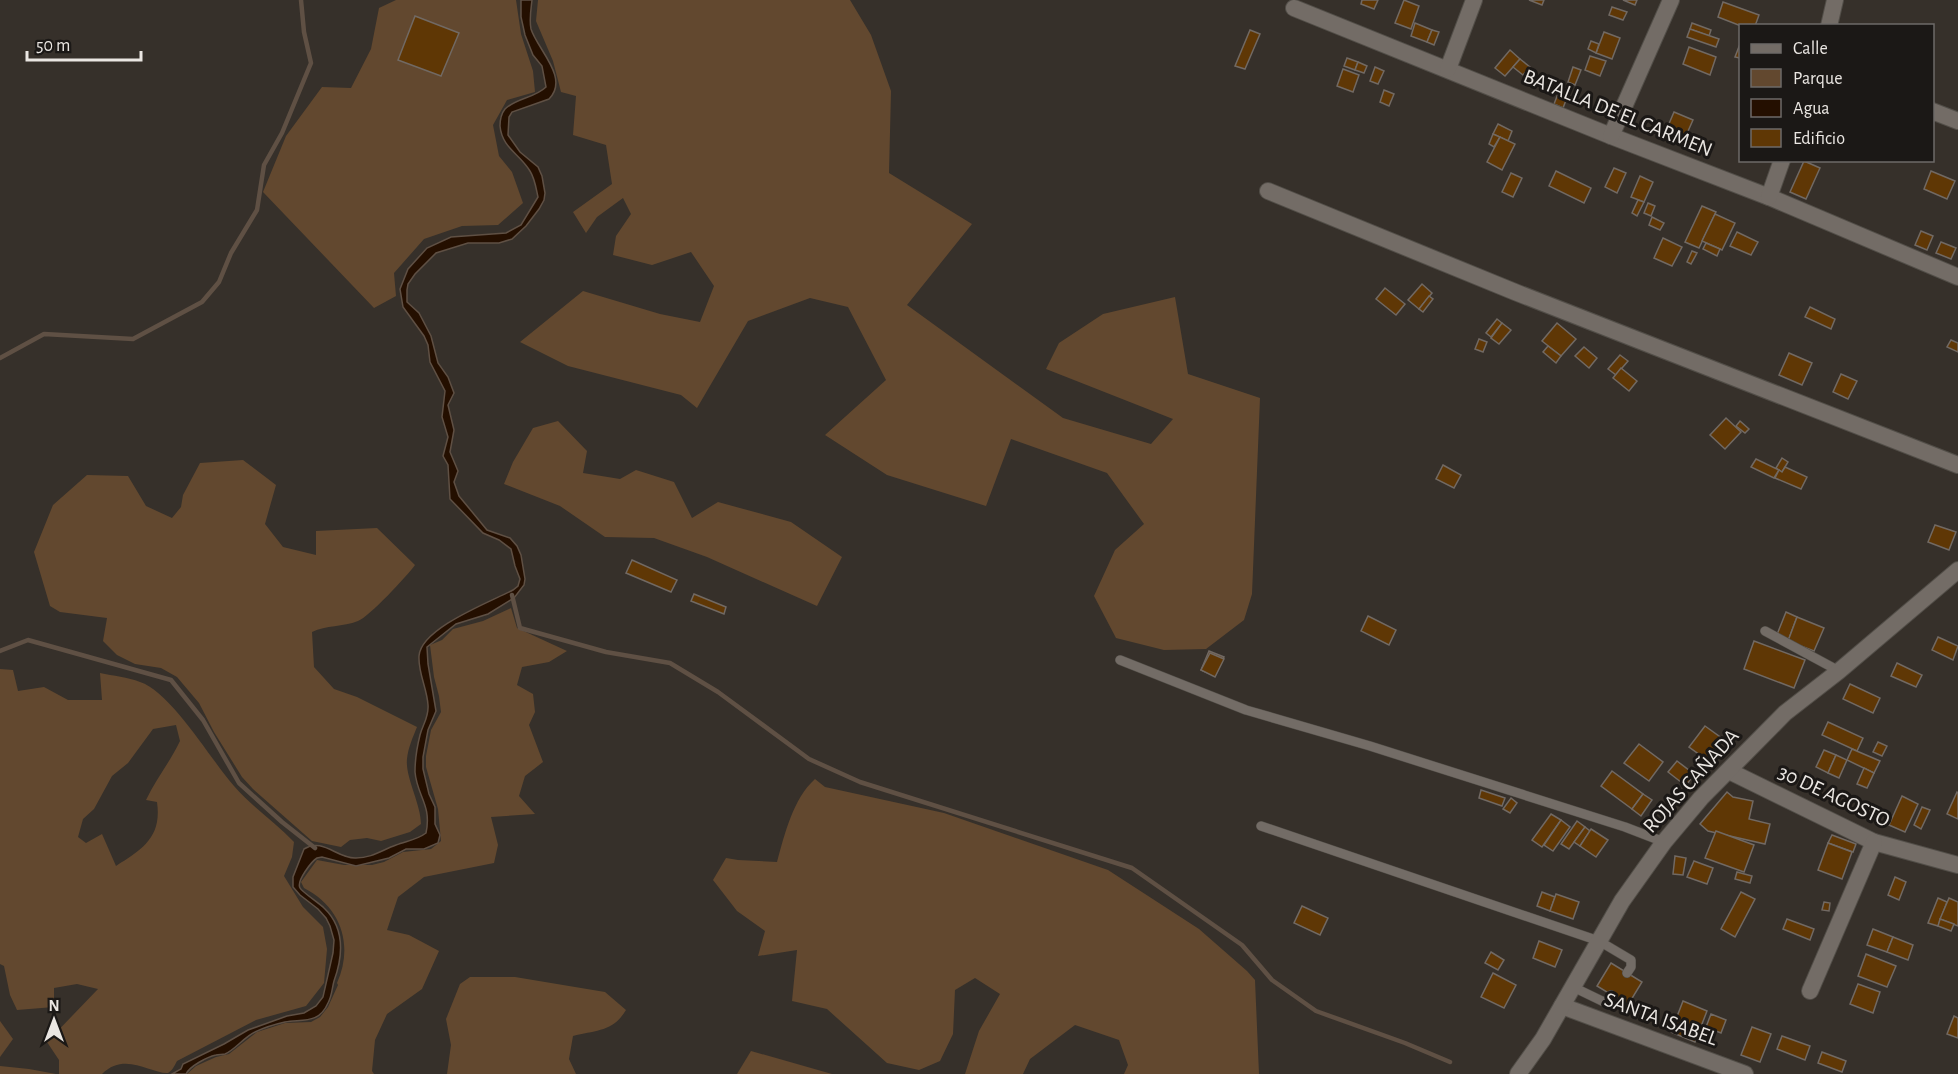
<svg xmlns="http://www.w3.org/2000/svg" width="1958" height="1074" font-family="'Alegreya Sans',sans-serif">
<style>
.green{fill:#62482f;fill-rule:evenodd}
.water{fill:#240f00;stroke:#5f5044;stroke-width:1.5}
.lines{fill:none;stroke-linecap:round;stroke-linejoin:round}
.stream{stroke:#5f5044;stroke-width:4.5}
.building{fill:#5f3705;stroke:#716963;stroke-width:1.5}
.service-casing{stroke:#524e48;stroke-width:10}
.minor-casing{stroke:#524e48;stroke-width:18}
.secondary-casing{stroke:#524e48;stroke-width:18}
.service{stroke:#736c66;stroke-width:9}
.minor{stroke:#736c66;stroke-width:16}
.secondary{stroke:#736c66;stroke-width:16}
.labels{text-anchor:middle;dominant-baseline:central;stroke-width:6;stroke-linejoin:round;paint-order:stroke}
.street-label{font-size:21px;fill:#eae6e2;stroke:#1b1816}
</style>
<rect width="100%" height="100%" fill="#36302a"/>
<!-- green -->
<g class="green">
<polygon points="396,0 516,0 521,34 533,71 535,92 507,100 493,125 499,156 512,172 523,203 498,225 462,226 424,239 394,273 396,296 374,308 263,192 286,136 322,87 351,88 371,49 379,8"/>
<polygon points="538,0 850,0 871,35 891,91 889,173 972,224 907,305 1063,418 1151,444 1173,419 1046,369 1059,343 1103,314 1175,297 1188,374 1260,398 1252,594 1244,620 1206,649 1164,650 1116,638 1094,596 1115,550 1144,524 1107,473 1011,439 986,506 887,475 825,435 886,380 848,307 810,298 748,321 697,408 681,395 568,366 520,342 583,291 660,314 700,322 714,286 691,252 652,265 613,255 616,236 631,214 623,198 597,217 586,233 573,212 612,184 606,145 573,135 576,96 561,92 553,61 536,21"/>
<polygon points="558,421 587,451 583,473 620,479 636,470 674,482 692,518 718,502 791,522 842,557 817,606 707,557 654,538 605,537 560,506 504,484 513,462 533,428"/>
<path d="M243,460L276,485L265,524L283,547L316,555V531L377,528L415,565C407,576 369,617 358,621C343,627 326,625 312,632L314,667L334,689L357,697L417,727C413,737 408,748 407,759C405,777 421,804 421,824L410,832L381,841L367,838L350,840L341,847L312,841L253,789L242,777L214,732L199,703L177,677L161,668L135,664L117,655L103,641L107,618L60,612L50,606L34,552L53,505L87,475L128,476L146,506L172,518L181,507L183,495L200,463Z"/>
<path d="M511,608L517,628L567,651L549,662L522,667L517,685L533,694L535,712L529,725L543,762L525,776L519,796L535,814L491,817L498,845L494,863L424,877L398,897L387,930L409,935L439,951L422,989L387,1014L375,1040L372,1071L374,1074H187L196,1066L216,1057L229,1054L257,1032L285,1023L311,1022L320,1017L328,1007L338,985L337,983C354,945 341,907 304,888L301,882L317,860L344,865H372L384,862L403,852L431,849L441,841L438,809L426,767V756L431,730L441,712L439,696L434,677L430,645L442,640L453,629L483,621Z"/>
<path d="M0,669L13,670L18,691L44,687L68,700H102L100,673C113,676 128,677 140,682C171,692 211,760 234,786C252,807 275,822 294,842L292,857L284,876L303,907L323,927L327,949L324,983L306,1006L256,1020L177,1061C175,1065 172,1071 168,1073C151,1074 125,1051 102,1074H59V1060L47,1042L98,989L77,984L54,988V1007L17,1010L10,995L4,966L0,964ZM176,725L180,741C170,762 156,779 146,800L157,802C162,837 143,849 116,866L102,834L86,843L78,837L83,819L94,809L112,776L128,763L153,729Z"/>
<path d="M815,779L825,787L944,813L1108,870L1199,929L1247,971L1255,980L1259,1074H1124L1128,1065L1119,1040L1075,1025L1030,1059L1023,1074H965L979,1031L1000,994L975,978L955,990L953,1034L940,1061L919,1070L887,1063L827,1009L792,1001L797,950L758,956L765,931L737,911L713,880L726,858L738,860L777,862C785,833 793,799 815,779Z"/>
<path d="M470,977H515L605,992L626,1010C613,1032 596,1030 573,1036L569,1059L576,1074H447L451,1045L446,1019L460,984Z"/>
<polygon points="0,1021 13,1039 0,1057"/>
<polygon points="751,1051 832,1074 737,1074"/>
<polygon points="0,1066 29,1069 56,1074 0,1074"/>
</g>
<!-- water -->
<path class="water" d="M521,0H532C531,9 529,20 531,29C537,49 570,78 549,99L512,112L509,117L508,135L520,152L538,167L542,176L545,193L544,200L539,209L526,226L512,239L499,243H468L436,253L415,274L408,284L407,290V302L419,313L431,336L438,363L448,377L454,393L448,405L454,430L450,452L458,471L454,482L459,496L487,530L510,538L517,546L521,555L525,579L524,585L514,598L488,614L456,624L427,647L428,664L436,711L428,730L423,757V769L429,794L435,807V824L440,835L438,843L424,849H406L389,858L356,866L322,857L317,858C312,861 296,881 300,888C302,892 319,903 324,908C345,928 343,956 334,981C332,988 332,996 328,1003C319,1024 303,1019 285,1022C276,1024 263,1028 255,1032C244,1037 235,1050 225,1054C222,1055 219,1054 216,1055C207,1057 190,1066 186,1074H172L181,1069L183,1064L224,1044L248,1030L287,1016L304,1013L316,1006L323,997L333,953L334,940L330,926L326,918L318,909L300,895L293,887V877L304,849C323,837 337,859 356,858C372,858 382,850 396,845C406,841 417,840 426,833C432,805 417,796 415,772C415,760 417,747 420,735C423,724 429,717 428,705C427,688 418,673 419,656C421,628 490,602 513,590L518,586L520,579L515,566L511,549L499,540L483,533L450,499L448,465L443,456L448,437L442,417L445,391L430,362L428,345L424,336L403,307L400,289L408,269L427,248L451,237L506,233L521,225L538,197C536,188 535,179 530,171C520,154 502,148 500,126C500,119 501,114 505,109C516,98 535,98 546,87L542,66L533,55L525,35L521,17Z"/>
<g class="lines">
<!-- stream -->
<g class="stream">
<polyline points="0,358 44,334 133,339 202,302 219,282 231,253 257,210 264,165 282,133 311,63 304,32 301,0"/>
<polyline points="512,595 520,628 606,652 670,663 718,692 809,759 860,782 1132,868 1242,945 1272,980 1316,1011 1405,1043 1450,1062"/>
<polyline points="0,651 28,640 171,680 203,720 239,783 282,822 315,848"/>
</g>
</g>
<!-- building -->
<g class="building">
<polygon points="1362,0 1378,0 1374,9 1361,4"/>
<polygon points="1404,0 1419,6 1411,29 1395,23"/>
<polygon points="1529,0 1544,0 1542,5"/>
<polygon points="1623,0 1637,0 1635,5"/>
<polygon points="1723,2 1759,15 1755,26 1741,26 1718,17"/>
<polygon points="1612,7 1627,12 1623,20 1609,15"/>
<polygon points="415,16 459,33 441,76 398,60"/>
<polygon points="1415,23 1432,30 1427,42 1411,36"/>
<polygon points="1692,23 1711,30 1709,36 1690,29"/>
<polygon points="1690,29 1719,39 1716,47 1687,37"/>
<polygon points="1250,30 1260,34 1245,69 1235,66"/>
<polygon points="1432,30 1439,32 1434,45 1427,42"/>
<polygon points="1604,32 1620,38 1612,59 1596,53"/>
<polygon points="1591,41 1599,44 1596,53 1588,49"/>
<polygon points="1740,44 1740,58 1735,57"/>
<polygon points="1689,47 1716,57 1710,75 1683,64"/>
<polygon points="1510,50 1520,59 1505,76 1495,68"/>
<polygon points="1590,56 1606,61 1600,76 1585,70"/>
<polygon points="1347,58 1358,62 1355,70 1344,66"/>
<polygon points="1520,59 1530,67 1523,75 1513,67"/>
<polygon points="1358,62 1367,66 1364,73 1355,70"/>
<polygon points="1375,67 1384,71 1378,84 1370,81"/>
<polygon points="1573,67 1581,70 1575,85 1568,82"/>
<polygon points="1343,69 1359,75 1353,92 1337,86"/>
<polygon points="1561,86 1570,90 1563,108 1554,104"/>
<polygon points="1384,90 1394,94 1389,106 1380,102"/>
<polygon points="1674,112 1693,120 1684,140 1665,133"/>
<polygon points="1498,124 1512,131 1508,141 1493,134"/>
<polygon points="1493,134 1500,137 1494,147 1489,144"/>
<polygon points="1500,137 1515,144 1502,170 1487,162"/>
<polygon points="1804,161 1820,168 1806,199 1790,192"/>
<polygon points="1614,168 1626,173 1617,193 1605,187"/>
<polygon points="1556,171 1591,188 1584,203 1549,186"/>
<polygon points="1931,171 1955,181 1947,199 1924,189"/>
<polygon points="1511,173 1522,178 1513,197 1502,192"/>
<polygon points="1640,176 1653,182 1644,202 1631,197"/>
<polygon points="1638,200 1644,202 1637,216 1632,213"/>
<polygon points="1648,203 1655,206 1651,216 1644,213"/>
<polygon points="1702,206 1716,212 1699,248 1685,242"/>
<polygon points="1715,214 1735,223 1722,250 1702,241"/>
<polygon points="1652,217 1664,223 1660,230 1649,225"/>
<polygon points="1921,231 1933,236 1927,250 1915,245"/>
<polygon points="1737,232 1758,242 1751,255 1730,246"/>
<polygon points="1663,238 1682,247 1672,266 1654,258"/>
<polygon points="1941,242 1956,248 1951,259 1936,253"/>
<polygon points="1706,243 1720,249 1717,256 1703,249"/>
<polygon points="1692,251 1697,253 1691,264 1687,262"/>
<polygon points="1422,284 1432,293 1419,309 1408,300"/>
<polygon points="1385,288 1405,304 1396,315 1376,299"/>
<polygon points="1429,296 1433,299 1423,312 1419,309"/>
<polygon points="1810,307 1835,319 1831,329 1805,317"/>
<polygon points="1497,319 1502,323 1491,337 1486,333"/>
<polygon points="1502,323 1511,330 1499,344 1491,338"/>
<polygon points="1557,323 1576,339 1561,356 1542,341"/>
<polygon points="1479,339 1487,342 1483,352 1475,349"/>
<polygon points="1951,340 1958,343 1958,352 1947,347"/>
<polygon points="1548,346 1561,356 1556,363 1543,352"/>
<polygon points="1584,347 1597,358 1589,368 1575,356"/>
<polygon points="1789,353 1812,363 1802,385 1779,375"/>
<polygon points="1620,355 1628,361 1616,375 1608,369"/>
<polygon points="1621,368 1637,381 1629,391 1613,378"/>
<polygon points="1841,374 1857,381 1848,399 1833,392"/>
<polygon points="1726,418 1741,432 1725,449 1710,435"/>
<polygon points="1740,421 1749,429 1745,433 1736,426"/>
<polygon points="1782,458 1788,462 1782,472 1776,468"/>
<polygon points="1756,459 1779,470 1774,478 1751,467"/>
<polygon points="1443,465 1461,475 1454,488 1436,479"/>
<polygon points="1785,467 1807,477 1801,489 1775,478 1779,470 1782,472"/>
<polygon points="1935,525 1956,532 1949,550 1928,542"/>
<polygon points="632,560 677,580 671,592 626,573"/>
<polygon points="694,594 726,607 724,614 691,601"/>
<polygon points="1786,612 1797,617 1788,641 1776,637"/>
<polygon points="1368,616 1396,630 1389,645 1361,631"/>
<polygon points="1797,617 1824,628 1814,651 1788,641"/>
<polygon points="1938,637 1958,646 1953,660 1932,650"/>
<polygon points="1754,641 1805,660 1794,688 1744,669"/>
<polygon points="1209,651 1224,657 1215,676 1201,670"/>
<polygon points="1210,653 1224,659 1215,677 1201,670"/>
<polygon points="1897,663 1922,675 1916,687 1891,676"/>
<polygon points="1850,684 1880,698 1873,713 1843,699"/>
<polygon points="1828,722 1863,738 1857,751 1822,735"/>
<polygon points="1705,726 1723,739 1707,760 1689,747"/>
<polygon points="1878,742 1887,746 1882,756 1873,752"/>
<polygon points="1639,744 1663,762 1649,781 1624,763"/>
<polygon points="1852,749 1880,761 1874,773 1847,760"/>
<polygon points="1824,750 1836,755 1828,773 1816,767"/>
<polygon points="1836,755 1847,760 1839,778 1828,773"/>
<polygon points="1677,761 1694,774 1686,786 1668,772"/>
<polygon points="1864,768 1874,773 1867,788 1857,784"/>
<polygon points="1612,771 1643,794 1632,809 1601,786"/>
<polygon points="1481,790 1505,798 1502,806 1479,798"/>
<polygon points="1727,792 1733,797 1753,801 1749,819 1770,824 1765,844 1708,831 1700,824"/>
<polygon points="1957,792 1958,793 1958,819 1947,814"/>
<polygon points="1643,794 1652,800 1641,816 1632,809"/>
<polygon points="1902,796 1918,804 1905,832 1889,825"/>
<polygon points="1511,798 1517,803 1510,813 1503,809"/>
<polygon points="1922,807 1930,810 1921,829 1914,825"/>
<polygon points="1551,814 1561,820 1542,847 1532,840"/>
<polygon points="1561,820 1570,827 1553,851 1544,845"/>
<polygon points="1577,821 1585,827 1569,849 1561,844"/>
<polygon points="1585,827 1590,831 1580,846 1574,842"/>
<polygon points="1591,829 1608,840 1596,857 1580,846"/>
<polygon points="1716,831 1754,845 1744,872 1705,858"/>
<polygon points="1832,835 1856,844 1853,852 1828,843"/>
<polygon points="1828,843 1852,852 1842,879 1818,870"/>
<polygon points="1675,856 1686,858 1683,875 1673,874"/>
<polygon points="1694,861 1713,868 1707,884 1687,877"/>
<polygon points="1737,872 1752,876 1750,883 1735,879"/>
<polygon points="1895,877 1906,882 1899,900 1888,895"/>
<polygon points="1542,892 1555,897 1550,911 1537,906"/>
<polygon points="1741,892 1755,899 1735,937 1721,929"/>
<polygon points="1556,894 1579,902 1573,919 1550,911"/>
<polygon points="1938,898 1947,902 1938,926 1928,923"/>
<polygon points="1949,898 1958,902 1958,926 1940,919"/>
<polygon points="1824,902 1830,903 1829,911 1822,910"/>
<polygon points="1302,906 1328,918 1320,935 1294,923"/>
<polygon points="1787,919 1814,929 1810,940 1783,929"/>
<polygon points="1940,919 1954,924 1951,931 1938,926"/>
<polygon points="1873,929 1893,937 1887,952 1867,945"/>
<polygon points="1893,937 1913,945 1908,960 1887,952"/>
<polygon points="1539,941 1562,950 1555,967 1533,958"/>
<polygon points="1491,952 1504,960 1498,970 1485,963"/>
<polygon points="1866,954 1896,966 1887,987 1858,976"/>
<polygon points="1611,963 1642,982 1628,1005 1597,986"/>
<polygon points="1493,973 1516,985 1504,1008 1481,997"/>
<polygon points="1858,984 1880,992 1873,1013 1850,1004"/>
<polygon points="1683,1001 1707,1011 1695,1042 1671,1032"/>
<polygon points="1711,1014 1726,1020 1721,1033 1706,1027"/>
<polygon points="1954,1016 1958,1018 1958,1038 1947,1034"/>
<polygon points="1752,1027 1771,1034 1760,1062 1741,1055"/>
<polygon points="1782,1036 1810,1046 1805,1060 1777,1049"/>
<polygon points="1822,1052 1846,1061 1842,1072 1818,1063"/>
</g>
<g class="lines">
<!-- service casing -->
<g class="service-casing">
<g id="service">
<polyline points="1765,631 1839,671"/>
<polyline points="1120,660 1246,710 1370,746 1625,827 1664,842"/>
<polyline points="1261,826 1599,941 1631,960 1631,967 1627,973"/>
<polyline points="1573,987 1602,1001 1607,1002 1611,995"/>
</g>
</g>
<!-- minor casing -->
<g class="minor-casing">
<g id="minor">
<polyline points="1294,8 1611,136 1769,197 1958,277"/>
<polyline points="1829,26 1835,0"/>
<polyline points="1448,69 1474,0"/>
<polyline points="1932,111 1958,121"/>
<polyline points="1611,136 1671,0"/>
<polyline points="1268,191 1515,292 1958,465"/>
<polyline points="1769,197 1782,160"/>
<polyline points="1729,771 1874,842 1958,865"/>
<polyline points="1810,991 1874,842"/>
<polyline points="1562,1006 1745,1074"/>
</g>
</g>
<!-- secondary casing -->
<g class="secondary-casing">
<polyline id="secondary" points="1518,1074 1543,1039 1622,901 1664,842 1701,798 1785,713 1839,671 1958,570"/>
</g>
<!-- service -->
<use href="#service" class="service"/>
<!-- minor -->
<use href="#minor" class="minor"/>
<!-- secondary -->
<use href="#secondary" class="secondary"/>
</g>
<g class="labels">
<!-- street labels -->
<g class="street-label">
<text transform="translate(1618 113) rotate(22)">BATALLA DE EL CARMEN</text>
<text transform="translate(1691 781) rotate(-48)">ROJAS CAÑADA</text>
<text transform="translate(1834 796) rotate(25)">30 DE AGOSTO</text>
<text transform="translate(1661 1019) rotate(20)">SANTA ISABEL</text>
</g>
</g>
<!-- legend -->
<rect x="1739" y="24" width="195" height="138" fill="#1b1816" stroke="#6e6a68" stroke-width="1.5"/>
<rect x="1751" y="44" width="30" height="9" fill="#736c66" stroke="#6e6a68" stroke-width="1.5"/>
<text x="1793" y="54" font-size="18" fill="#eae6e2">Calle</text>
<rect x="1751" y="69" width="30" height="18" fill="#62482f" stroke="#6e6a68" stroke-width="1.5"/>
<text x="1793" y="84" font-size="18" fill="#eae6e2">Parque</text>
<rect x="1751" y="99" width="30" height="18" fill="#240f00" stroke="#6e6a68" stroke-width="1.5"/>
<text x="1793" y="114" font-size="18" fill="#eae6e2">Agua</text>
<rect x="1751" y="129" width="30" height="18" fill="#5f3705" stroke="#6e6a68" stroke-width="1.5"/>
<text x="1793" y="144" font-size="18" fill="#eae6e2">Edificio</text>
<!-- north arrow -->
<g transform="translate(54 1020)" stroke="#1b1816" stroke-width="4.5" paint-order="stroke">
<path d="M0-4.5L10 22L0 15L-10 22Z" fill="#eae6e2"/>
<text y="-9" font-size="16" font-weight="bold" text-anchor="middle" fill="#eae6e2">N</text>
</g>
<!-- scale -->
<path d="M27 51v9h114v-9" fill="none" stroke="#eae6e2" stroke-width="3"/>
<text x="36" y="51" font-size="18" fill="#eae6e2" stroke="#1b1816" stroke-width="4.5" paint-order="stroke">50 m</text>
</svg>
